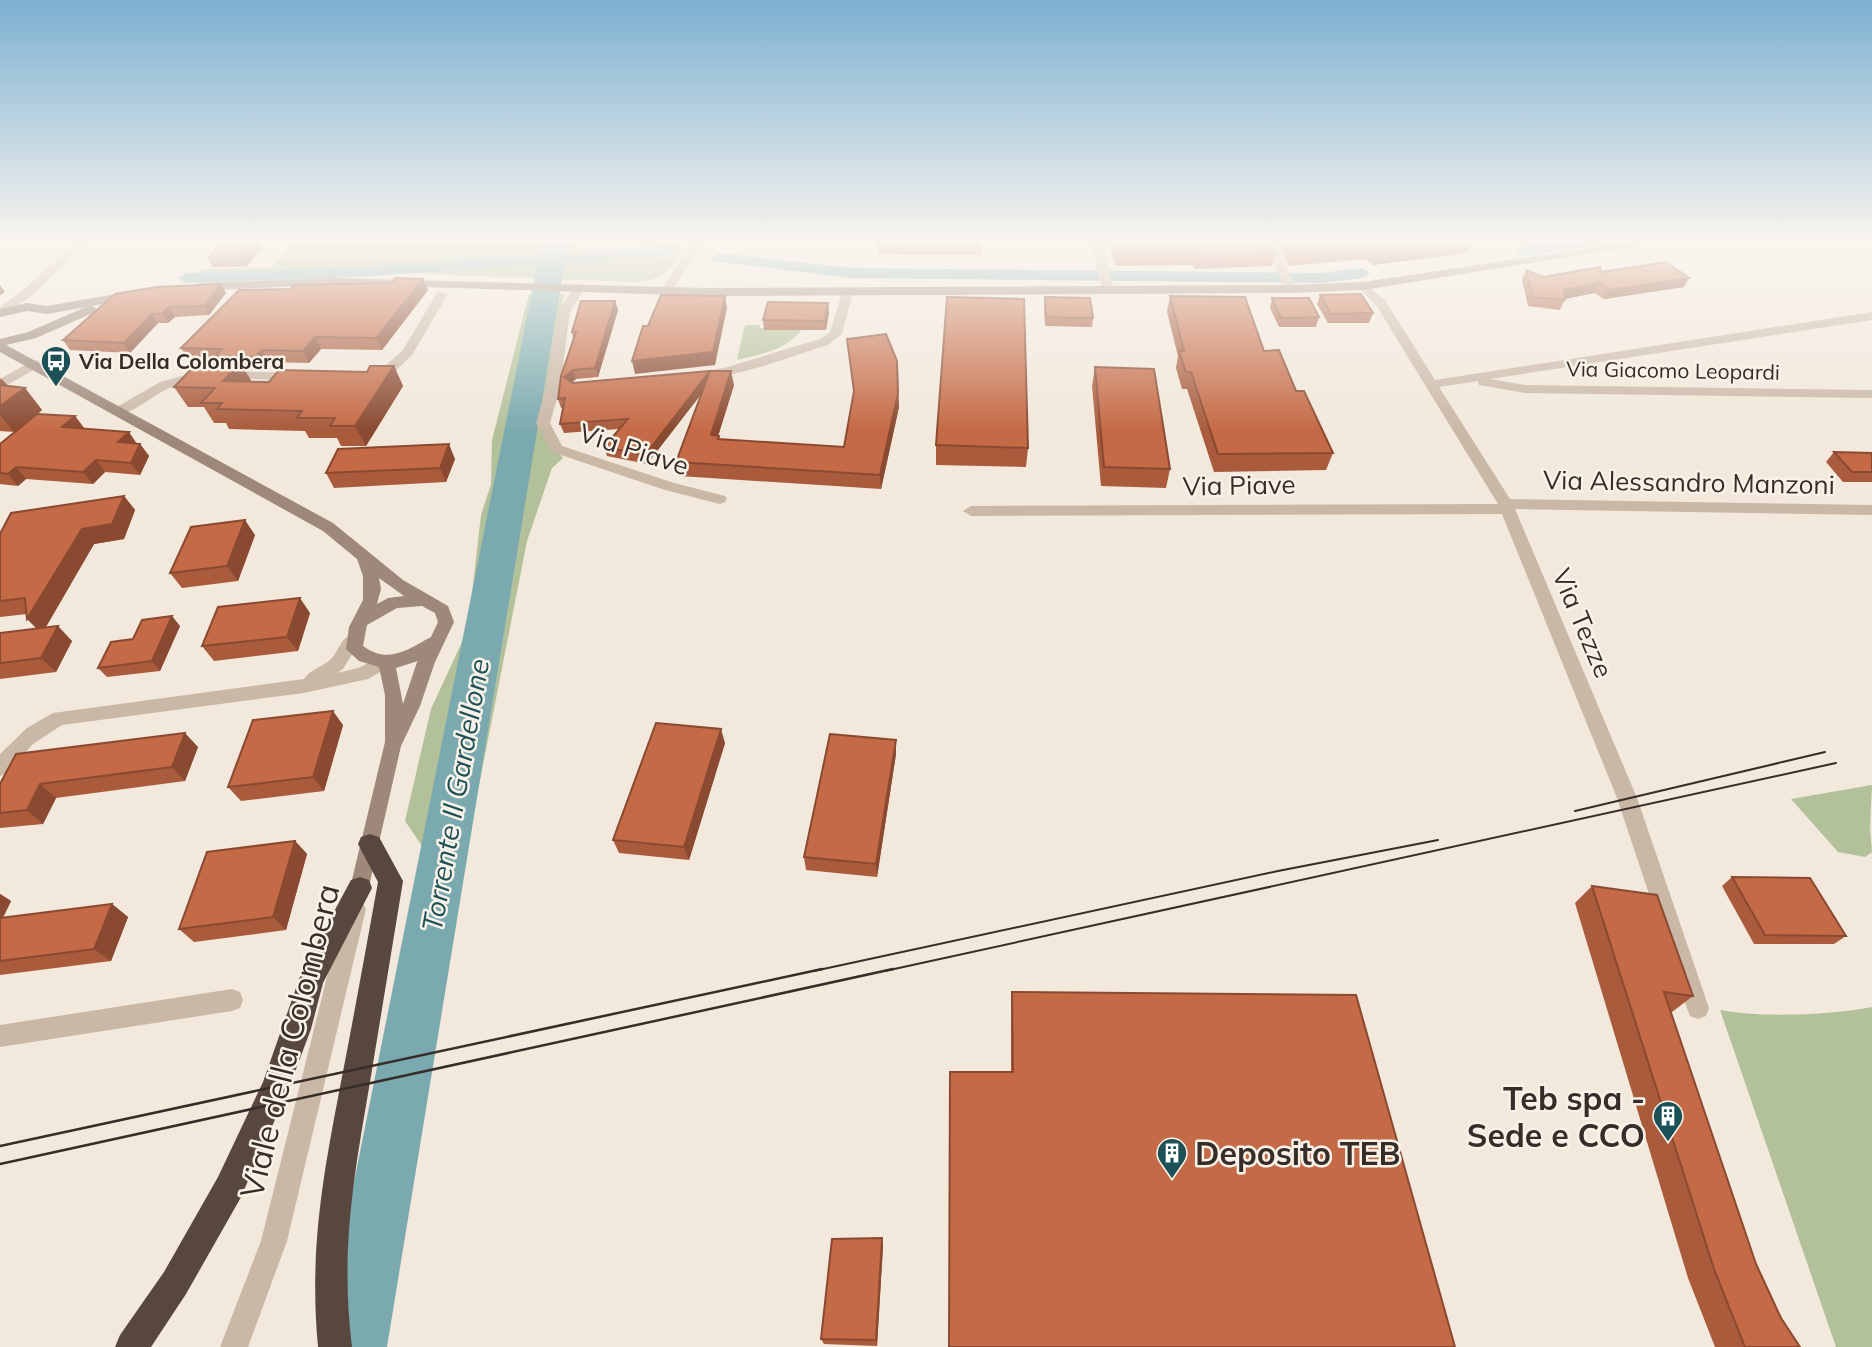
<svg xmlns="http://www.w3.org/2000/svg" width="1872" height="1347" font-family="Mulish,sans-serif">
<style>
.green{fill:#b3c19b}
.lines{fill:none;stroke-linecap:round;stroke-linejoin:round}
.canal{fill:#7aaaaf;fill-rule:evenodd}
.river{fill:#7aaaaf;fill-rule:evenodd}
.street{fill:#cab8a7;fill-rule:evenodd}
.secondary{fill:#9d8879;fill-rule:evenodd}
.highway{fill:#57473f;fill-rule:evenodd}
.tram-far1{stroke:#362d28;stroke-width:2}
.tram{stroke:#362d28;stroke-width:2.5}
.wall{fill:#a95b3c}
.shaded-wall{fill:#8a4a31}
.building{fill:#c56a46;stroke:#8a4a31;stroke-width:2}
.labels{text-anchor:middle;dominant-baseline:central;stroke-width:5;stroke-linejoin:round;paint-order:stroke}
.far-poi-label{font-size:21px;font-weight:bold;fill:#362d28;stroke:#f9f2e8;text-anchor:start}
.far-street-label{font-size:21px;fill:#362d28;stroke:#f9f2e8}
.street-label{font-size:26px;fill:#362d28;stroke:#f9f2e8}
.water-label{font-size:28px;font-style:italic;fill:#1d5158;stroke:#f9f2e8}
.near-street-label{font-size:32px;fill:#362d28;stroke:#f9f2e8}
.near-poi-label{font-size:32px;font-weight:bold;fill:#362d28;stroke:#f9f2e8;text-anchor:end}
</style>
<rect width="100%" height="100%" fill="#f2e8db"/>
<!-- green -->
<g class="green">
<path d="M292,242H578L579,251L684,244C668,271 668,279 634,282L398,273L190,281L201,269L272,267Z"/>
<polygon points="529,294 564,294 542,430 563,458 552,468 527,541 428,1045 393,1052 426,852 405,821 431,709 468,629 481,515 491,484 492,440"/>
<path d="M745,325H760V328H803C788,350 761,354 737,360Z"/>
<polygon points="1872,785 1870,828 1872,852 1865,857 1838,852 1791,799"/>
<path d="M1872,1007V1347H1836L1720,1010C1762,1018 1831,1015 1872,1007Z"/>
</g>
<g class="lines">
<!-- canal -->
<g class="canal">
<polygon points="1550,242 1591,242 1584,247 1524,256 1516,251 1518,248"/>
<polygon points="666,247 672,249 674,252 672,255 359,277 186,283 178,278 186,273 359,267"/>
<polygon points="719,253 851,268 1321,273 1362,268 1370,273 1362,278 1321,283 851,278 713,261 711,258"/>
</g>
<!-- river -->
<polygon class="river" points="542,242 568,242 387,1347 321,1347"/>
<!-- street -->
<g class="street">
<polygon points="76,242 88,242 30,297 0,317 0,307 22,291"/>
<polygon points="692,242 703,242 670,294 662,294 660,292"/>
<polygon points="1091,242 1102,242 1114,289 1112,291 1102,289"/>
<polygon points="1264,242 1275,242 1297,289 1295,291 1285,289"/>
<polygon points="1363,282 1385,300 1435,380 1872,312 1872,320 1490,379 1525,385 1872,390 1872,398 1525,393 1479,385 1478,381 1439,387 1510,499 1872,505 1872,515 1515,509 1637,798 1709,1008 1706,1016 1698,1019 1690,1016 1687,1008 1617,798 1502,514 971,516 963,511 971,506 1498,504 1376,305 1357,286"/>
<polygon points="579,284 585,288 570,312 560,388 550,423 562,446 674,483 725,496 727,499 725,502 720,504 665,490 552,452 550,449 536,423 546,388 558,312 575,286"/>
<path d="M843,290L853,292L842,334L828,345C806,351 714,387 698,375L700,372L724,368L820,339L830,332Z"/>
<polygon points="438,291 448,294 412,355 383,383 373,383 373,377 403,350"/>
<polygon points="34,360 39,361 39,367 0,389 0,379"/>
<path d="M204,370L298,373L305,377L298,381C256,380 212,373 172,387C154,393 131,418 112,414L110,411L160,382Z"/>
<path d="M353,634L361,640L343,669L337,673L358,668L381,657L387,658L390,663L387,668L368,679L304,693L62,725L33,744L7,773L0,776V754L27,728L53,713L304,679C310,669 323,667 331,659C339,651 341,637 353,634Z"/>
<polygon points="355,899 362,902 366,909 287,1241 248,1347 220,1347 261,1241 344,909 348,902"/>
<polygon points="232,989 240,992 243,1000 240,1008 232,1011 0,1047 0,1025"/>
</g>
<!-- secondary -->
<g class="secondary">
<polygon points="1630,242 1660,242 1363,290 1291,293 707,296 336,284 199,291 193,287 199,283 336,278 707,288 1291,285 1363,282"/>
<path d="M133,291L139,295L137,298L92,306L97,309L95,312L36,338L6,345L333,523L403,580L448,606L454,622L435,662L420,706L401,746L367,895L360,897L353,895L350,888L385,742V695L379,667L359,661L346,649L349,627L363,600V576L357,559L323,531L0,352V339L28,332L86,307L47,314L27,311L0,317V309L27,303L47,306ZM379,578L404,596L388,598L377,604L381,589ZM422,606L435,613L438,622L431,637C408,649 389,665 363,646L367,625L397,608ZM418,661L417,662L403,704L396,668Z"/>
</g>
<!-- highway -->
<g class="highway">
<path d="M370,834L379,837L403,881C392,948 381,1015 370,1082C354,1176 340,1250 352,1347H318C309,1250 323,1176 341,1082C354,1015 366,949 378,882L358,844L361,837Z"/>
<polygon points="360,877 369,880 372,888 323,983 311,1029 289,1088 240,1199 186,1294 151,1347 115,1347 120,1335 164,1272 218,1177 263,1082 302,971 351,880"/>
</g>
<!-- tram-far1 -->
<g class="tram-far1">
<polyline points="1575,811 1825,752"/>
<polyline points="814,971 1278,871 1438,840"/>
<polyline points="885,971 1836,763"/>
</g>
<!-- tram -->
<g class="tram">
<polyline points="0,1146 822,969"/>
<polyline points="0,1164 893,969"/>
</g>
</g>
<!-- wall -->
<g class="wall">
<polygon points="221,242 259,242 262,248 246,267 213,267 208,258"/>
<polygon points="877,242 981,242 981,255 877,254"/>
<polygon points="1108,242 1270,242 1275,254 1272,266 1195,269 1193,265 1115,266"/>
<polygon points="1278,242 1471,242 1467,253 1373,265 1366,259 1289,266"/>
<polygon points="1526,270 1543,277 1601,272 1684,287 1604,299 1594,293 1565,299 1560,310 1528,306 1522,280"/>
<polygon points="423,279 428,290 382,350 321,349 309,363 269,362 262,369 244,369 251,382 269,382 367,372 394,366 403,386 366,446 341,446 337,438 309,438 305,431 229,429 226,423 214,423 204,407 188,407 174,387 219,361 188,360 181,348 291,289 391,283"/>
<polygon points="221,284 226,293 209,315 175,317 168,323 158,323 130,353 70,350 63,340"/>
<polygon points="1320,295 1373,313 1369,323 1328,323 1317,304"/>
<polygon points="1170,296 1264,351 1296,391 1333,453 1326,470 1214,472 1187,389 1182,389 1176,368 1178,356 1167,312"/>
<polygon points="1045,297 1093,318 1092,327 1045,326 1044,307"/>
<polygon points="1272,298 1319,317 1316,327 1279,327 1270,308"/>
<polygon points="615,301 618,310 598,377 576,379 572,382 734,385 718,436 719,436 720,440 844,447 854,394 847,339 897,361 899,407 881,489 679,476 676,462 702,393 647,464 607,456 604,447 619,429 564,433 560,424 563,408 561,408 558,399 573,339 572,332"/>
<polygon points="829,312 826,330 764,330 763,320"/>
<polygon points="1095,367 1170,469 1166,488 1101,486 1092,386"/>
<polygon points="0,378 8,386 25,388 42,410 38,414 75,416 84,428 83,429 140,444 149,456 140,475 105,472 93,484 26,479 18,486 0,484 0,444 14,432 0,431"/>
<polygon points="936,445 1028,448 1026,467 936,465"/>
<polygon points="1834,452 1872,453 1872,482 1843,482 1826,462"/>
<polygon points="455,459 446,482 334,488 326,473"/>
<polygon points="124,496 135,510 124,539 94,544 45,628 72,641 56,672 0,679 0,633 37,629 27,614 0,617 0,534"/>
<polygon points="255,535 238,581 182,588 170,573"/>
<polygon points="310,613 298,651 214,661 202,646"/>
<polygon points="180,626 160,671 107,677 98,668 133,639"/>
<polygon points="343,725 324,791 241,801 228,787"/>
<polygon points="725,743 689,860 619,853 613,840"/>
<polygon points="198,747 185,781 56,798 43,824 0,828 0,784"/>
<polygon points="896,754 877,877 806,870 804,857"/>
<polygon points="295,841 307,854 286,930 194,942 179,929"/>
<polygon points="1732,877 1846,936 1834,944 1754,944 1722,886"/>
<polygon points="1592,886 1693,996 1672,1012 1670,1011 1756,1264 1781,1318 1800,1347 1715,1347 1688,1278 1575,903"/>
<polygon points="0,894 11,901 3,918 112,904 128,917 111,961 0,975"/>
<polygon points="1012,992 1455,1347 1011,1072 1011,1004"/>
<polygon points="883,1246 877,1346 824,1344 821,1339"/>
</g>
<!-- shaded-wall -->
<g class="shaded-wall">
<polygon points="254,242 259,242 262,248 246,267 241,258"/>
<polygon points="1441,242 1471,242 1467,253 1373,265 1378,251"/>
<polygon points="1689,278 1684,287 1604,299 1609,290"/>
<polygon points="423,279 428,290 382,350 376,338"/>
<polygon points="1599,283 1594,293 1560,300 1564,290"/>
<polygon points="221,284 226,293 209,315 204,306"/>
<polygon points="0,285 5,292 0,295"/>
<polygon points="725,296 727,308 715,365 635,374 632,361"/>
<polygon points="615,301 618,310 598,377 595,368"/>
<polygon points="828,303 829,312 826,330 825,321"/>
<polygon points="169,307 175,317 168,323 162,314"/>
<polygon points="152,314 158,323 130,353 124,343"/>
<polygon points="315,337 321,349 309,363 303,351"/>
<polygon points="262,350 269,362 262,369 255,357"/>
<polygon points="240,362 252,382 223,381"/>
<polygon points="394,366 403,386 366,446 355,426"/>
<polygon points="573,370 576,379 567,387 564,377"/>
<polygon points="710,371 712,380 647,464 645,455"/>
<polygon points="731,371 734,385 714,449 711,435"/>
<polygon points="2,379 15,395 25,388 42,410 14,432 0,415 0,380"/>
<polygon points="898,393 899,407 881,489 880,475"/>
<polygon points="75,416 84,428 72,439 62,427"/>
<polygon points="129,432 137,444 118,442"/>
<polygon points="140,444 149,456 140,475 131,463"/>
<polygon points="449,444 455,459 446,482 440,468"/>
<polygon points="96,460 105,472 93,484 83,472"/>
<polygon points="16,467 26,479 18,486 8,474"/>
<polygon points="124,496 135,510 124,539 94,544 42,634 27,619 82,529"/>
<polygon points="245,520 255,535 238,581 227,566"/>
<polygon points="300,598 310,613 298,651 287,637"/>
<polygon points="172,616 180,626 160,671 152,661"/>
<polygon points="58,626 72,641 56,672 41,658"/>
<polygon points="333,711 343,725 324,791 313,777"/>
<polygon points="721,729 725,743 689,860 684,847"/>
<polygon points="185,733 198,747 185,781 172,767"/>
<polygon points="896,740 896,754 877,877 876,864"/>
<polygon points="40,784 56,798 43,824 27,810"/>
<polygon points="295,841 307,854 286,930 273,917"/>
<polygon points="0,894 11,901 0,923"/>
<polygon points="112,904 128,917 111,961 94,949"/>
<polygon points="882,1238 883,1246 877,1346 876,1340"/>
</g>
<!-- building -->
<g class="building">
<polygon points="221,242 254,242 241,258 208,258"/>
<polygon points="1113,242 1270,242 1275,254 1197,256 1195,252 1117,253"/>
<polygon points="1289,242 1441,242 1378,251 1370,244 1293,251"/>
<polygon points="1666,262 1689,278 1609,290 1599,283 1564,290 1565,300 1533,297 1526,270 1543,277 1600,267 1601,272"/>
<polygon points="395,278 423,279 376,338 315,337 303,351 262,350 255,357 215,356 222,349 181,348 239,290 291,289 294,285 391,283"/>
<polygon points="221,284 204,306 169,307 162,314 152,314 124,343 63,340 115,294 157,287"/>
<polygon points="1361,294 1373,313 1331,314 1320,295"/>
<polygon points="661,295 725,296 713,352 632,361 643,326 648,326"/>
<polygon points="1170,296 1245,297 1264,351 1279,350 1296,391 1304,391 1333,453 1218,454 1191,372 1186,372 1179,351 1184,351"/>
<polygon points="947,297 1024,299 1028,448 936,445"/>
<polygon points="1045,297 1090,298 1093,318 1046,317"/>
<polygon points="1272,298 1309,298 1319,317 1281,318"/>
<polygon points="581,301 615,301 595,368 573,370 564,377 573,383 710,371 645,455 604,447 628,419 560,424 565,398 558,399 561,376 576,332 572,332"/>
<polygon points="768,302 828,303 825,321 763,320"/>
<polygon points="886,334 897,361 898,393 880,475 676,462 710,371 731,371 711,435 719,436 718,439 844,447 854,391 847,339"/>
<polygon points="199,361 240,362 223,381 269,382 279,370 367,372 370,366 394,366 355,426 330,426 335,418 297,418 302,411 217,409 222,403 201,403 215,388 174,387"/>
<polygon points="1095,367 1154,369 1170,469 1104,467"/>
<polygon points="0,385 25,388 0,406"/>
<polygon points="37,414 75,416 62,427 129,432 118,442 140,444 131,463 96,460 83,472 16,467 8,474 0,473 0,444"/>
<polygon points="449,444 440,468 326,473 338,449"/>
<polygon points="1834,452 1872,453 1872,472 1852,472"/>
<polygon points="124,496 112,524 82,529 27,619 25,598 0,601 0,534 11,513"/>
<polygon points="245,520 227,566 170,573 191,527"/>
<polygon points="300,598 287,637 202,646 218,607"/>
<polygon points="172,616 152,661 98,668 111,642 133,639 142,620"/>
<polygon points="58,626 41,658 0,663 0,633"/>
<polygon points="333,711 313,777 228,787 253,720"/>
<polygon points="656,723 721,729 684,847 613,840"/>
<polygon points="185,733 172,767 40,784 27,810 0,813 0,784 16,754"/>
<polygon points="830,734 896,740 876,864 804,857"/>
<polygon points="295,841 273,917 179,929 207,852"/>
<polygon points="1732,877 1810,878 1846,936 1765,935"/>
<polygon points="1592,886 1657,895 1693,996 1664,992 1756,1264 1781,1318 1800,1347 1745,1347 1714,1269"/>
<polygon points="112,904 94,949 0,961 0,918"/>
<polygon points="1012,992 1356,995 1455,1347 949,1347 950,1072 1013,1072"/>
<polygon points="882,1238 876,1340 821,1339 832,1239"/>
</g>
<!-- sky -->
<linearGradient id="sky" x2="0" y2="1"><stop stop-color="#7cb0d1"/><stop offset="0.56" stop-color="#f9f5ef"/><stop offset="1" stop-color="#f9f5ef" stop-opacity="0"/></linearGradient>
<rect width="1872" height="431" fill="url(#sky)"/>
<!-- icons -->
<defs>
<g id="bus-pin" transform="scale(1.575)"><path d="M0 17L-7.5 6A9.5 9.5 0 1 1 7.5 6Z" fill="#1d5158" stroke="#f9f2e8"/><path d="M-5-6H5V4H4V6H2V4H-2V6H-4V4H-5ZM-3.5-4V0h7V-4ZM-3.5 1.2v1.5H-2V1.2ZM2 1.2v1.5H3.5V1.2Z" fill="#fff"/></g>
<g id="building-pin" transform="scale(1.575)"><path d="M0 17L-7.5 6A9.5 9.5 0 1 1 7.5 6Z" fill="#1d5158" stroke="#f9f2e8"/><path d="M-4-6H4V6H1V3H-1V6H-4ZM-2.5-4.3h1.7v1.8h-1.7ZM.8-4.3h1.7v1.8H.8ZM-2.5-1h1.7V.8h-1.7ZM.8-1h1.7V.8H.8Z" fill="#fff"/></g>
</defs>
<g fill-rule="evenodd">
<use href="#bus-pin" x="56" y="361"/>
<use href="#building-pin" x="1668" y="1116"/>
<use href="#building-pin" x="1172" y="1153"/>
</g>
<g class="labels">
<!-- far-poi labels -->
<g class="far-poi-label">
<text x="79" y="361">Via Della Colombera</text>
</g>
<!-- far-street labels -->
<g class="far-street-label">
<text transform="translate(1673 370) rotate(1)">Via Giacomo Leopardi</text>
</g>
<!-- street labels -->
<g class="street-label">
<text transform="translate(634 449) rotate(18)">Via Piave</text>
<text transform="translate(1689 482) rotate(1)">Via Alessandro Manzoni</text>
<text transform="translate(1239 485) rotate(-1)">Via Piave</text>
<text transform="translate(1583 623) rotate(67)">Via Tezze</text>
</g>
<!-- water labels -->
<g class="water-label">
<text transform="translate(455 795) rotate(-80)">Torrente Il Gardellone</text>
</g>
<!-- near-street labels -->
<g class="near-street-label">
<text transform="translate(289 1041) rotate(-76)">Viale della Colombera</text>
</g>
<!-- near-poi labels -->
<g class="near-poi-label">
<text x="1645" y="1098">Teb spa -<tspan x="1645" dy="37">Sede e CCO</tspan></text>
<text x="1195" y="1153" text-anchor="start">Deposito TEB</text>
</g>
</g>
</svg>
